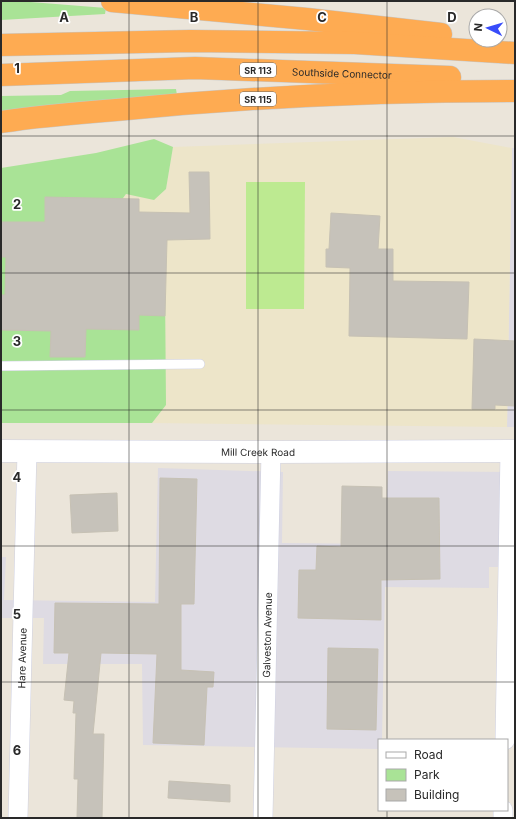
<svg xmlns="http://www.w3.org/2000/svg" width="516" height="819" font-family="Inter,sans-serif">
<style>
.industrial{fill:#dedbe3}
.education{fill:#ede5c9}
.green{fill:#a9e396}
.pitch{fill:#bdea91}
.building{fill:#c6c2ba;stroke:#c6c1b4}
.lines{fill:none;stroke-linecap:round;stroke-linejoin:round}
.service-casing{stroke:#cfd1e2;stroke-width:10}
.minor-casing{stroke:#cfd1e2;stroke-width:20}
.tertiary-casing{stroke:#cfd1e2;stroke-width:23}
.motorway-casing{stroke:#c7c7c7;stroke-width:23}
.service{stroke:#fff;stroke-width:9}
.minor{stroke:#fff;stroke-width:19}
.tertiary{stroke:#fff;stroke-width:22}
.motorway{stroke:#feab52;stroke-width:22}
.grid{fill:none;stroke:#292929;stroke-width:1;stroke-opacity:0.55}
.labels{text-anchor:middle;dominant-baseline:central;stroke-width:3.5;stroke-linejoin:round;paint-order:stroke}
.shield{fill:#fff;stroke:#696969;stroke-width:1}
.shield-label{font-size:9px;font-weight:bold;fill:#292929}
.street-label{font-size:10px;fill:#292929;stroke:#fff}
.grid-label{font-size:13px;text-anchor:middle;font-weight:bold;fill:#292929;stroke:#fff;stroke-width:3.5;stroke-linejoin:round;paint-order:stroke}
</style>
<rect width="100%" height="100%" fill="#ebe5da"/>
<!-- industrial -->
<g class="industrial">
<polygon points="512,148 515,148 515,427 507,427"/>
<polygon points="158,468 283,472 282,543 385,544 388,471 515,472 515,567 489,567 489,588 385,587 382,740 379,740 379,749 143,745 142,664 43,664 44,618 1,618 1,557 6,557 4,600 155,602"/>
</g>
<!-- education -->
<polygon class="education" points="453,137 512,148 507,427 152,423 166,405 112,213 126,194 154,199 166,189 173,147"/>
<!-- green -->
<g class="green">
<polygon points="1,1 18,1 106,8 105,14 1,20"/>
<polygon points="176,89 177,95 1,115 1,96 61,95 70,91"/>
<polygon points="154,139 173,147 166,189 154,200 126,194 112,213 165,288 166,405 152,423 1,423 1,168 96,153"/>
</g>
<!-- pitch -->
<polygon class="pitch" points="246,182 305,182 304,309 246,309"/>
<!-- building -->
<g class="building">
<polygon points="189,172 209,172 210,239 167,240 165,316 139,315 139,330 86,329 85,357 50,357 51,331 1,330 1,295 5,295 6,257 1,257 1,222 45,222 45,197 139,199 139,212 190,213"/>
<polygon points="331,213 380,216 378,249 393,249 393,281 469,282 467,339 349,336 350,268 326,267 326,249 329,249"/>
<polygon points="474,339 515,341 515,406 495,405 495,409 472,409"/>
<polygon points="160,478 197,479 194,604 181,604 181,670 214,672 213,687 207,687 204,745 153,743 157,654 101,653 93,734 104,734 102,818 77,818 78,779 74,779 76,713 73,713 74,701 64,700 69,653 54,653 55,603 159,604"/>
<polygon points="342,486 382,487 382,498 439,498 440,579 381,580 381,620 298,618 299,570 316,570 317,546 341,547"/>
<polygon points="117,493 118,531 72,533 70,495"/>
<polygon points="328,648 378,649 376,730 327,729"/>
<polygon points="169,781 230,785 230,802 168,798"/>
</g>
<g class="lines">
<!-- service casing -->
<g class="service-casing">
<polyline id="service" points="1,366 200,364"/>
</g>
<!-- minor casing -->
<g class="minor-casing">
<g id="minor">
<polyline points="505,740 510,451"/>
<path id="s1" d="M18,818L27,451"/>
<path id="s2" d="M263,818L271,452"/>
<polyline points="503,818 503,810"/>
</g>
</g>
<!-- tertiary casing -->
<g class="tertiary-casing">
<g id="tertiary">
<path id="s3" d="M1,451L271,452L515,451"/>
</g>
</g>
<!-- motorway casing -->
<g class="motorway-casing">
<g id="motorway">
<polyline points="112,1 307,19 441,34"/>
<polyline points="1,45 190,41 355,43 515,53"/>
<path id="s4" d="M1,75L195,68L450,77"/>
<path d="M1,122C39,116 77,113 116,110C248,97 382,91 515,91"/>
</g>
</g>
<!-- service -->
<use href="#service" class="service"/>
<!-- minor -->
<use href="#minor" class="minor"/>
<!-- tertiary -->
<use href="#tertiary" class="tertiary"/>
<!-- motorway -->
<use href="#motorway" class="motorway"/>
</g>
<!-- grid -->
<path class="grid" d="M129,1V818M258,1V818M387,1V740M1,136H515M1,273H515M1,410H515M1,546H515M1,682H515M387,810V818"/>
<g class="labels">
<!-- shield labels -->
<g class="shield">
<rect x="240" y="63" width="36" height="14" rx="3"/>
<rect x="240" y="92" width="36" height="14" rx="3"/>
</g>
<g class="shield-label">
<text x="258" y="70">SR 113</text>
<text x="258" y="99">SR 115</text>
</g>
<!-- street labels -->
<g class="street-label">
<text stroke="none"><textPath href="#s4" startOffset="341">Southside Connector</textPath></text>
<text stroke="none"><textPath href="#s3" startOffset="257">Mill Creek Road</textPath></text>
<text stroke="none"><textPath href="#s2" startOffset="183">Galveston Avenue</textPath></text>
<text stroke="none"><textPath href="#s1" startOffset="160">Hare Avenue</textPath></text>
</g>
</g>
<g class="grid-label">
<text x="64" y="22">A</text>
<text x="194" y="22">B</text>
<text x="322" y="22">C</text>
<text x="452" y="22">D</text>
<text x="17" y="73">1</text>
<text x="17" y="209">2</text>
<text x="17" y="346">3</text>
<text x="17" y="482">4</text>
<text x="17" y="619">5</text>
<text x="17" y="755">6</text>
</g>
<!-- border -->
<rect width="516" height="819" fill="none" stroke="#292929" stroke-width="4"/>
<!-- legend -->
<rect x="378" y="739" width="130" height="72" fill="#ffffff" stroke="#a9a9a9"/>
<rect x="386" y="752" width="20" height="6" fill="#ffffff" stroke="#a9a9a9"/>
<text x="414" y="759" font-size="12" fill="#292929">Road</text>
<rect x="386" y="769" width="20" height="12" fill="#a9e396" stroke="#a9a9a9"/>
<text x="414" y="779" font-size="12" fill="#292929">Park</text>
<rect x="386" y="789" width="20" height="12" fill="#c6c2ba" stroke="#a9a9a9"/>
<text x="414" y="799" font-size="12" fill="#292929">Building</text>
<!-- north arrow -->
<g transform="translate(488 28) rotate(275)"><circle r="19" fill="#ffffff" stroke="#a9a9a9"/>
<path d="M0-3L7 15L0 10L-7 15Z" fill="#384cfa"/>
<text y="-6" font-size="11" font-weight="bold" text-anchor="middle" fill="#292929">N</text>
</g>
</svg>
